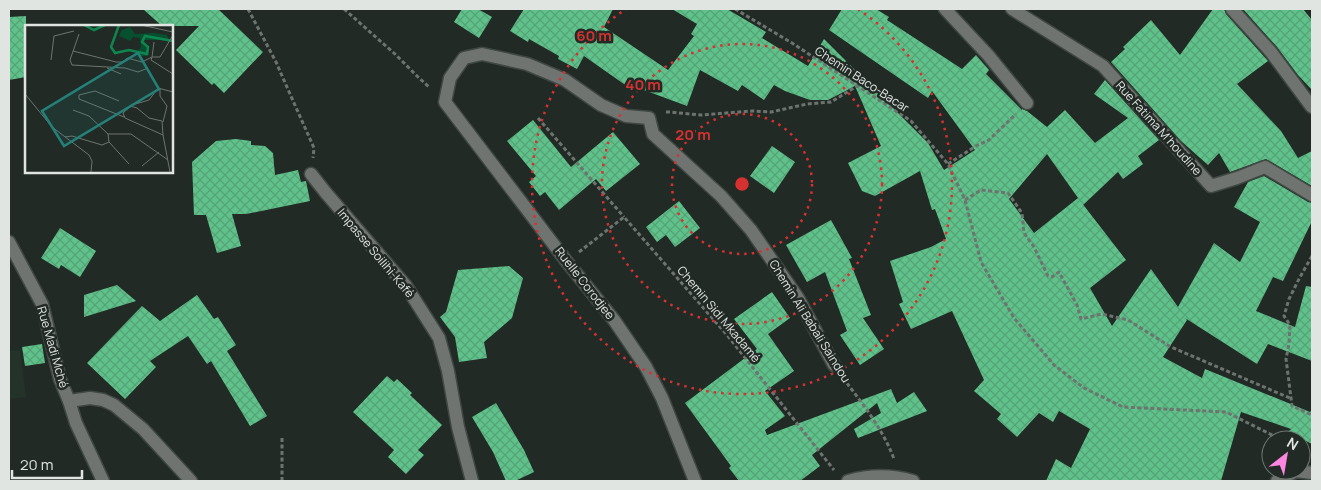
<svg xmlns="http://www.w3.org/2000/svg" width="1321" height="490" font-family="Manrope,sans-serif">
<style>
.built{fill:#24332a}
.building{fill:url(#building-cross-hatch)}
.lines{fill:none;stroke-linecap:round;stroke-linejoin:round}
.minor-casing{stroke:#404843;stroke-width:15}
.path{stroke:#6d7470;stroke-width:3;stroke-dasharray:4 2.5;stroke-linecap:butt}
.minor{stroke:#707471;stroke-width:12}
.ring{fill:none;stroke:#d63131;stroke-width:2.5;stroke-dasharray:2.5 5}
.labels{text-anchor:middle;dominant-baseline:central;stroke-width:5;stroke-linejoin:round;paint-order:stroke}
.street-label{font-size:12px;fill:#e0e5e2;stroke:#222a25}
.inset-river{fill:none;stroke:#0f8550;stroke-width:2.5}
.inset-road{fill:none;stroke:#6e7571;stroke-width:1}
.view{fill:#24817a;fill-opacity:0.15;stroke:#24817a;stroke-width:2.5}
.inset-edge{fill:none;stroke:#e0e5e2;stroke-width:2.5}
.centre{fill:#d63131;stroke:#222a25;stroke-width:2.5}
.ring-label{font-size:15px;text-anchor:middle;font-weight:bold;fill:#d63131;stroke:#222a25;stroke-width:5;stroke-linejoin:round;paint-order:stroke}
</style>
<defs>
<pattern id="building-cross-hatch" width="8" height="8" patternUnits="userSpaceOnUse" patternTransform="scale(1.25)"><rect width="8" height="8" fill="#5ec28a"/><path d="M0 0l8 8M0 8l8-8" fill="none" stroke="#57a378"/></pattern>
</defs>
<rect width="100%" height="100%" fill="#222a25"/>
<!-- built -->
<polygon class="built" points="20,350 26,397 9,399 9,351"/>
<!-- building -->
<g class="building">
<polygon points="143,9 218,9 263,52 224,93 214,83 212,85 176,50 199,26 162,26"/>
<polygon points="462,9 478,9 492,17 479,38 454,22"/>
<polygon points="524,9 613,9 604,27 668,70 694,36 691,34 697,24 672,9 727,9 766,32 762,38 808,66 824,39 928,143 944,170 975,150 932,91 928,98 829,30 842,9 876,9 889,17 887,20 962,69 976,55 989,70 986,74 1022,110 1022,109 1027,111 1047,127 1065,110 1095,143 1128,118 1094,94 1105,80 1159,140 1138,156 1143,164 1123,179 1118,172 1083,205 1047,154 1009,199 1034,233 1078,198 1126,260 1090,288 1112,326 1151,269 1178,307 1214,243 1240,262 1260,222 1234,207 1248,182 1264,176 1308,202 1312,203 1312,221 1283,281 1273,277 1256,311 1295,327 1306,286 1312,287 1312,361 1268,344 1257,364 1185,318 1187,320 1163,357 1202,378 1205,369 1310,412 1312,410 1312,444 1288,432 1291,429 1241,412 1221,481 1046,481 1056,459 1071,468 1090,429 1059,411 1053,422 1039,413 1017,437 997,419 1001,414 974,391 984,380 952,311 911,329 899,304 903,302 890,261 931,247 946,239 935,209 932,210 920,171 875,196 862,191 848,163 881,146 855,86 828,100 810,100 785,91 774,85 764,100 742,85 738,91 700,70 687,106 633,86 631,89 584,56 577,69 558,59 559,56 529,39 528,42 510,31"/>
<polygon points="1213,9 1224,9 1226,14 1268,61 1237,84 1281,131 1298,158 1312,151 1312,186 1266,159 1230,172 1219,153 1208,165 1181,141 1111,62 1125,49 1123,47 1151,20 1180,55"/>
<polygon points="1243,9 1303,9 1312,20 1312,90 1298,75 1277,47"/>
<polygon points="26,16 26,77 9,80 9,17"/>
<polygon points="533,120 571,167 613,132 640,164 606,191 596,179 559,210 545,192 540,196 529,182 536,176 507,141"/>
<polygon points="236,139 251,141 251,145 265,146 273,153 275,175 298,170 301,182 306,181 310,201 246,214 232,214 241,246 217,253 206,215 194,215 192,162 216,141"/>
<polygon points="772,146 795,162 774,193 750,176"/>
<polygon points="679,201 700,228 675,247 666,235 657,242 646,227"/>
<polygon points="831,220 852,258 849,259 871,315 863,318 884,349 860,365 840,335 847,331 825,272 807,282 786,245"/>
<polygon points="60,228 96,251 80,277 61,265 59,269 41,258"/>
<polygon points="509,266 523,278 512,318 484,342 487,358 459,362 455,337 440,317 446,312 458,270"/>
<polygon points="117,285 136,301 84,317 84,295"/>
<polygon points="772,292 790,318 768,334 794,371 765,391 785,416 765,430 767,435 891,389 897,403 914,392 927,411 858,438 854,429 881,413 877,403 812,455 820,466 800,481 739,481 729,468 731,466 685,403 757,349 734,319"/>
<polygon points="197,295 214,319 218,317 236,345 227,351 267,416 250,426 211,361 207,364 188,336 150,361 156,367 125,399 87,363 142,306 160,321"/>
<polygon points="42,344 45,363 25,366 22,347"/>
<polygon points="387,376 394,382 397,379 412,393 410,395 442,425 418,450 424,455 406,474 388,457 394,450 353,412"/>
<polygon points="496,403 524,450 534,472 515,481 506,481 493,452 472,417"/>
</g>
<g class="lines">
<!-- minor casing -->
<g class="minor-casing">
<g id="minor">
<polyline points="945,9 988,55 1027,103"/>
<polyline points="1012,9 1103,66 1211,186 1237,178 1265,167 1312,195"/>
<polyline points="1232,9 1271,52 1311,106 1312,107"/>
<polyline points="311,174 326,193 406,286 439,338 448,371 458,427 472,481"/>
<polyline points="9,242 42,304 60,379 69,401 76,423 103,481"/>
<polyline points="69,401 90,398 103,400 114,405 143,429 191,481"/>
<polyline points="695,481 662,398 646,367 614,320 567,262 445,102 450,78 464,58 482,54 527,64 565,80 601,105 626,116 649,118 653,134 721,196 751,230 798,298 834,365"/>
<path d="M848,481C869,475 892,475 913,481"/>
<polyline points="1277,481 1296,471 1312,473"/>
</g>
</g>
<!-- path -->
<g class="path">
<polyline points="248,9 276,62 290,94 314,148 313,158"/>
<polyline points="344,9 395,54 417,76 430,88"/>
<polyline points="735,9 792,43 911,121 948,164 965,200 981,262 1014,318 1054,365 1084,388 1123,407 1226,412 1278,438 1279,440"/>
<polyline points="666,112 669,112 701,115 752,111 771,112 807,104 831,102 857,86"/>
<polyline points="538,118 624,217"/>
<polyline points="948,164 976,146 989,140 1016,114"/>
<polyline points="965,200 981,190 1008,193 1022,213 1024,233 1034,247 1048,276 1052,277 1059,272 1077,305 1081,319 1102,314 1128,320 1171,347 1292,399"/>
<polyline points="579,252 624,217 727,335 834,470"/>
<polyline points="1312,256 1300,277 1289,299 1284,316 1290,325 1289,344 1286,359 1292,406 1312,415"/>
<path d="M843,378C862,403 883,429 894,459"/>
<polyline points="282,438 282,481"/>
</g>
<!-- minor -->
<use href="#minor" class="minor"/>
</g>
<!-- distance rings -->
<g class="ring">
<circle cx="742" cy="184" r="70"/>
<circle cx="742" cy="184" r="140"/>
<path d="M858 9A210 210 0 1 1 626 9"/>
</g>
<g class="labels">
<!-- street labels -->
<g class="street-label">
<text transform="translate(862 79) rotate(33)">Chemin Baco-Bacar</text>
<text transform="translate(1159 128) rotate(48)">Rue Fatima M'houdine</text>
<text transform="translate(376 253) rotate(50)">Impasse Soilihi-Kafé</text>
<text transform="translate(585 283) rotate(52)">Ruelle Corodjee</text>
<text transform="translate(719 314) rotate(50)">Chemin Sidi Mkadamé</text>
<text transform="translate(810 321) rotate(58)">Chemin Ali Babali Saindou</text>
<text transform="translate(53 347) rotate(74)">Rue Madi Mché</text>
</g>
</g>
<!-- overview -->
<g transform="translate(25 25)">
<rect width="148" height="148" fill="#222a25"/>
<path d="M105,2L110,9L129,8L142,10L144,15H119L124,27L122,31H114L111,28L116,22L115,13L108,12L105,16L94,11L97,5Z" fill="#06502f"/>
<path class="inset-river" d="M59,0L69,5L80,0M94,0L86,22L90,28L104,25L122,29L123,22L117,17L120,11L148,16"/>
<path class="inset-road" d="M116,0L148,7M54,9L45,35L47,40L100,43L113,47L123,43M148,10L135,32H127L126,35L148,49M48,26L91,37H98L102,33L117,37L127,32L129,17M26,35L29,11L49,6M82,43L96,49M135,63V71L142,81L138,97M0,69L27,102L64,130L67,136L66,147M94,76L70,66L54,70V74L99,92M105,81L112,83L124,93L137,96L138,110M48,85L64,91L83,109M40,112L47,111L77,120L84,117M84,117L83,109H106L143,135M84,117L104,139M117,141L134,127M145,147L138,110L100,93L98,88L107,80L124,75L133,63L148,67"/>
<path class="view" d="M113,28L134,64L39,121L17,86Z"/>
<rect width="148" height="148" class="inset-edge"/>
</g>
<circle cx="742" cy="184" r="8" class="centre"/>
<g class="ring-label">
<text x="594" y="41">60 m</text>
<text x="643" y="90">40 m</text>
<text x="693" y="140">20 m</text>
</g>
<!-- border -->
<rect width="1321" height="490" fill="none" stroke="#e0e5e2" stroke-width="20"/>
<!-- north arrow -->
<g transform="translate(1286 455) rotate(31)"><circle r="24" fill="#222a25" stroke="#6e7571"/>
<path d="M0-4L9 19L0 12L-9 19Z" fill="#fd86e1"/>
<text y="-8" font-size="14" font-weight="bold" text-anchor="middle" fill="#e0e5e2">N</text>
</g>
<!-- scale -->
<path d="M12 470v8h70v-8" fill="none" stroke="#e0e5e2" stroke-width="2.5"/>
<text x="20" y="470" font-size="15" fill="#e0e5e2" stroke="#222a25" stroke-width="4" paint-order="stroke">20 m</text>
</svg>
